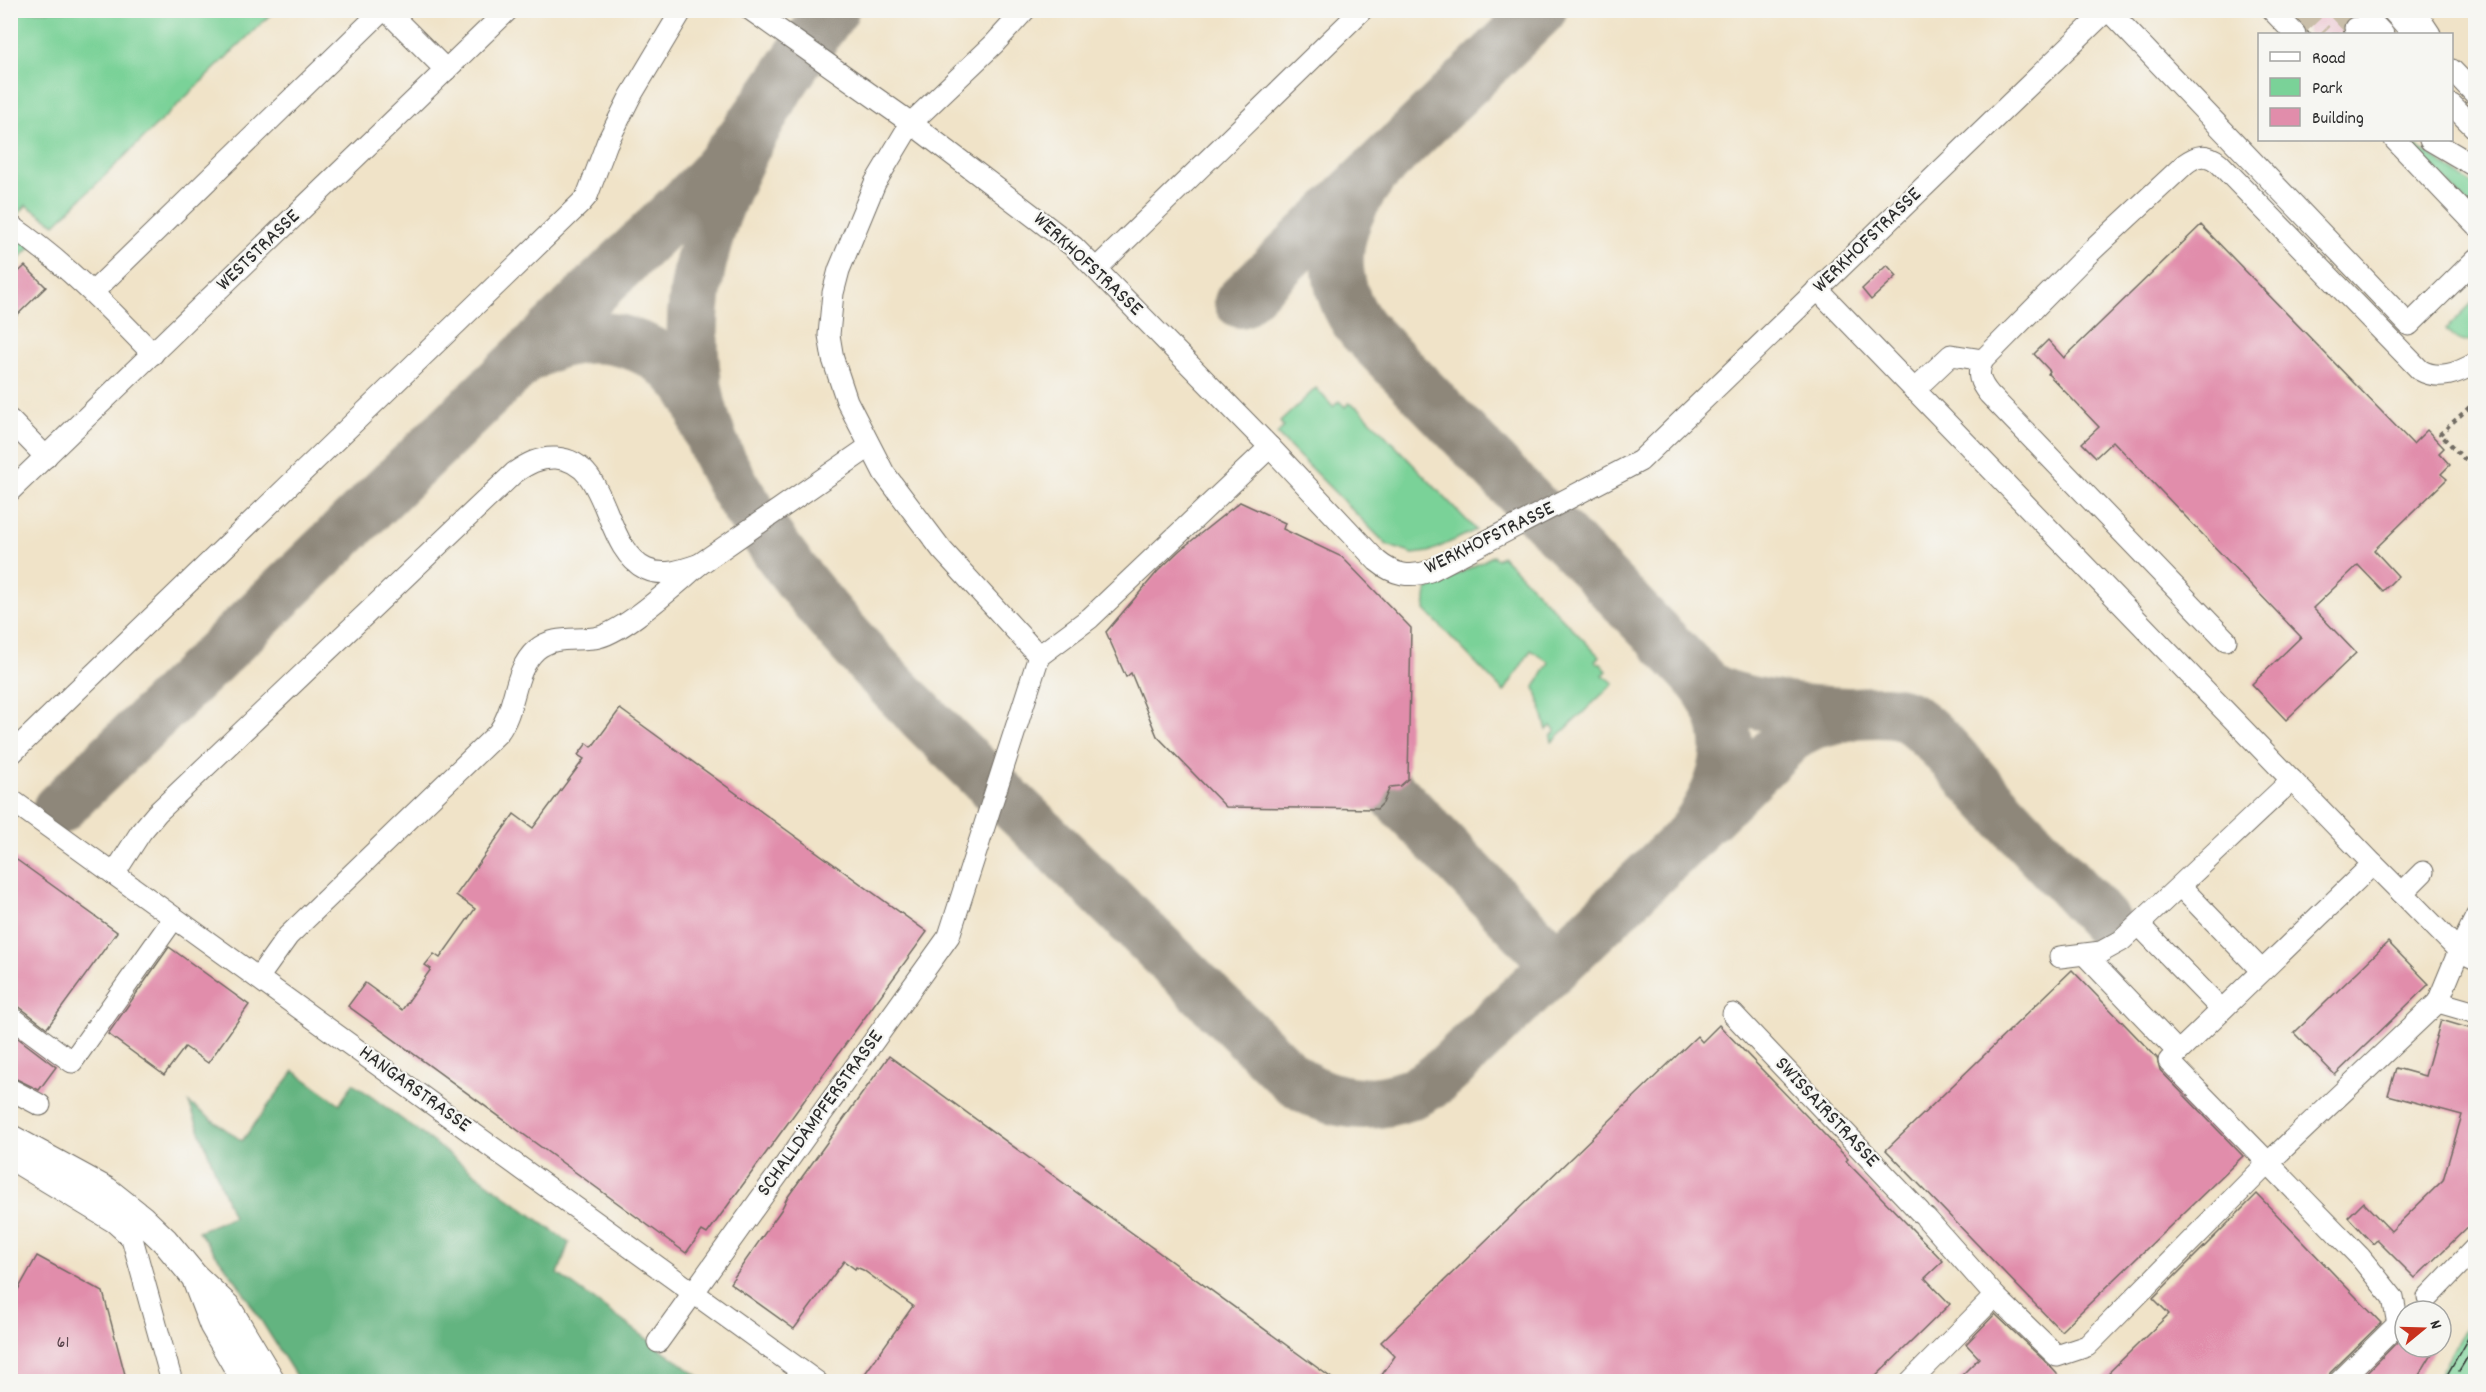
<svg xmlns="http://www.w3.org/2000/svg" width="2486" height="1392" font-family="Dekko,sans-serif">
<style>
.green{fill:#7ad298;stroke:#527e62;stroke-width:1.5}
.forest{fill:#63b480;stroke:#477056;stroke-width:1.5}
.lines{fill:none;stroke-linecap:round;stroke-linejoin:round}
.taxiway{stroke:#8e877a;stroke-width:52}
.building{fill:#e18dab}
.minor-tunnel{stroke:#c9bea9;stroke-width:21;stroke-dasharray:21 10;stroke-linecap:butt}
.minor-casing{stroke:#706b62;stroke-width:23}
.major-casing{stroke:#706b62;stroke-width:29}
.path{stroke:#706b62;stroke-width:4;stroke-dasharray:4.5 4.5;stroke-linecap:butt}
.minor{stroke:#fff;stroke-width:21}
.major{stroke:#fff;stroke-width:27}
.tram{stroke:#2b2b2b;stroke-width:1.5}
.labels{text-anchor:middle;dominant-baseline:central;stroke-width:4.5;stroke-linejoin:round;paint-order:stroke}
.number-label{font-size:18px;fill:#58444b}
.street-label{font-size:21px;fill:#2b2b2b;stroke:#f6f6f2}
</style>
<rect width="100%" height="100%" fill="#f6f6f2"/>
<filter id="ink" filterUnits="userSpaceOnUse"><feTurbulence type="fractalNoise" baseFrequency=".0167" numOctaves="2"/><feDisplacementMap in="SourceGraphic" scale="12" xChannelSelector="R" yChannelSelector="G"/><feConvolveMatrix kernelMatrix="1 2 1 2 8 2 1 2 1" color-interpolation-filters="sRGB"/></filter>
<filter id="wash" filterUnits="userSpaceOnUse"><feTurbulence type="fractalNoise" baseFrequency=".008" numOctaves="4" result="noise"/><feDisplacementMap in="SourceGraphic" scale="24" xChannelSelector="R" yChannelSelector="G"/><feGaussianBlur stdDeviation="1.35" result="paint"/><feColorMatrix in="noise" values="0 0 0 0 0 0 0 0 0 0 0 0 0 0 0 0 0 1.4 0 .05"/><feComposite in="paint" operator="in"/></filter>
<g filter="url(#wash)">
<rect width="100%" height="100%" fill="#f0e3c8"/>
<!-- green -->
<g class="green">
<polygon points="11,11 274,11 55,224 26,205 13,222 11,220"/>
<polygon points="2408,140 2475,186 2475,212"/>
<polygon points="11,230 32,246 11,266"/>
<path d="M2475,300V338C2463,347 2455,338 2446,329Z"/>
<polygon points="1316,388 1333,407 1339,401 1345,407 1349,403 1359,408 1476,530 1429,552 1413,554 1387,545 1277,434 1284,427 1280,422"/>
<polygon points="1493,556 1497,559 1502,556 1599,656 1595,661 1599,664 1600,663 1607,671 1603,675 1614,683 1552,742 1551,736 1556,731 1551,726 1547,730 1535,687 1549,662 1531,650 1504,692 1425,610 1427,590"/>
<polygon points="2475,1309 2475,1364 2465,1381 2436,1381"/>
</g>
<!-- forest -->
<polygon class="forest" points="294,1071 340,1104 353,1083 569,1243 558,1274 705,1381 299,1381 237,1282 198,1231 233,1217 189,1103 242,1141"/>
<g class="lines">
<!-- taxiway -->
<g class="taxiway">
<path d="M777,90C718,187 674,289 700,404C713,460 744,505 777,550C849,649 937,732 1024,816C1111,901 1197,986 1284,1071C1330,1114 1400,1113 1446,1071L1690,836C1733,779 1743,725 1692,670"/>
<path d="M1373,173C1335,222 1322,277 1363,330L1706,685C1730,705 1815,712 1847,713C1866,713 1888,709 1906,716C1927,726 1959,765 1975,783C2018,830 2062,876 2106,923"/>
<polyline points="1240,302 1541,10"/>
<path d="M531,355C592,318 674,342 701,409"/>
<polyline points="1340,739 1557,964"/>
<path d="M58,809L703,185C753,131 789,68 833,10"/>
<polyline points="1710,816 1794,733 1814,723 1847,715"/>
</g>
</g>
<g id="blocks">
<!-- building -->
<g class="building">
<polygon points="2290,10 2356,10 2355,16 2346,19 2343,24 2344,34 2309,34 2304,25"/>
<polygon points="2201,225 2413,444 2427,430 2444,448 2439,453 2450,465 2441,474 2447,479 2374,550 2398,576 2383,591 2358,565 2313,608 2356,653 2286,720 2252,684 2301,637 2113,441 2096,457 2082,443 2099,427 2048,374 2050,371 2034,354 2048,340 2064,358"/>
<polygon points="1887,265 1897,276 1871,300 1862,289"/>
<polygon points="25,266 46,287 10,322 10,280"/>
<polygon points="1240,502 1285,523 1283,529 1342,557 1411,628 1408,779 1400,786 1390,787 1383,803 1377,809 1226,807 1157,736 1131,673 1126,677 1106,632 1158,571 1180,550"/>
<polygon points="620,709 927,932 707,1234 702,1231 686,1253 348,1006 365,983 402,1010 431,969 425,965 434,954 440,958 475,909 456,895 514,814 533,828 584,759 578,755 587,743 592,747"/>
<polygon points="10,855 117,932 47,1028 18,1006 10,1003"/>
<polygon points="2388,942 2429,984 2335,1075 2294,1033"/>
<polygon points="169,947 249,1005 208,1063 185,1047 164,1075 108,1034"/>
<polygon points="2072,970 2157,1058 2160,1070 2243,1156 2061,1331 1886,1150"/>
<polygon points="2441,1020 2475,1030 2475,1220 2415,1278 2377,1240 2373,1244 2348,1217 2363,1202 2391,1231 2443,1180 2462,1115 2388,1095 2396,1068 2425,1076"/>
<polygon points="1719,1025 1848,1159 1846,1161 1943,1261 1925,1278 1950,1304 1870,1382 1377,1382 1395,1356 1381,1342 1697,1036 1702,1042"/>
<polygon points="10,1032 56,1067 39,1090 10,1076"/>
<polygon points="889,1056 1337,1382 859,1382 913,1306 863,1270 856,1267 855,1269 844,1261 794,1329 730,1283 781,1210 787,1198"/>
<polygon points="2257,1194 2381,1323 2330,1373 2327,1382 2099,1382 2169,1314 2153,1298"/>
<polygon points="37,1256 103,1292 127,1382 10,1382 10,1304"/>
<polygon points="1995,1314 2050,1366 2064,1382 1955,1382 1979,1358 1966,1344"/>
<polygon points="2398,1341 2404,1347 2436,1347 2415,1382 2358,1382"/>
</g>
</g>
</g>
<g filter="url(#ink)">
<use href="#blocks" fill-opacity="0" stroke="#706b62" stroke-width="1.5"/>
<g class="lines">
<!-- minor-tunnel -->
<g class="minor-tunnel">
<polyline points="2299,10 2322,34"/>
<polyline points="2338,10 2355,28"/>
</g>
<!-- minor casing -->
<g class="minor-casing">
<g id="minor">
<polyline points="386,10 446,70"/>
<path d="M751,10L911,123L1074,247L1270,447L1377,561C1394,575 1410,578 1430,571L1640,461L2107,10"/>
<polyline points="1025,10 994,44 911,123 875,183 839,270 833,293 829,335 833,359 847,401 884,473 942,550 1039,656"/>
<polyline points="2108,10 2409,325 2476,259"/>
<polyline points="2272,10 2295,34"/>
<polyline points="2392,10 2413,34"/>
<polyline points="2414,10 2430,34"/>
<polyline points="2367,17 2383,34"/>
<polyline points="2355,28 2361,34"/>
<polyline points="2452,70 2476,95"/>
<polyline points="2452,105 2476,129"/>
<polyline points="2395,140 2476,225"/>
<polyline points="2430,140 2476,167"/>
<path d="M10,225C64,262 108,307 153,354"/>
<polyline points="1096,269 1362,10"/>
<polyline points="1817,289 2373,864 2169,1061 2360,1257 2393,1298 2398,1324 2339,1382"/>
<polyline points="93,292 383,10"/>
<polyline points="1914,390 1951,355 1983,360"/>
<polyline points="10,420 46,457"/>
<polyline points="10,491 508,10"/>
<polyline points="700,564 869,447"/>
<path d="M2226,640L1989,394C1980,383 1976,374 1983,360L2084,258L2185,164C2197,155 2206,153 2219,163L2420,370C2439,381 2458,373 2476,363"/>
<polyline points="10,755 581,203 587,196 607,143 630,97 682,10"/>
<polyline points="10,799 817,1382"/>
<polyline points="2373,864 2402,893"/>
<path d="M114,874L141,832L157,813L514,473C527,464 539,457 556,458C610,461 602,548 646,569C663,577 683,570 700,564C676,584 628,629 599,637C577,642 555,634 536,650C512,672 517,708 498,733L288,936L258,978"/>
<polyline points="2180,886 2261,970"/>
<polyline points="2476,917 2459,951 2476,959"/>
<polyline points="2139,925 2221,1009"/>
<polyline points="2085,955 2178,1052"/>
<polyline points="2060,957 2101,952 2121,941 2292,780"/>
<polyline points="2438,1002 2476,1013"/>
<polyline points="1733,1014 1920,1212"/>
<polyline points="10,1016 72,1062 174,918"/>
<polyline points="10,1089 40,1105"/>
<polyline points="10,1159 114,1222 132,1238 172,1382"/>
<polyline points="1995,1296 2057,1356 2087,1346 2268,1163 2438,1002 2459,951 2402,893 2423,872"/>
<polyline points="2428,1297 2476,1247"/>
<polyline points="658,1342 949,936 1039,656 1090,618 1270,447"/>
<polyline points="1910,1382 1995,1296 1926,1218"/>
</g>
</g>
<!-- major casing -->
<g class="major-casing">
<g id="major">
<polyline points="10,1138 107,1191 141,1218 165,1241 194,1276 227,1307 272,1382"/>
<polyline points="197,1283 213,1325 246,1382"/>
</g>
</g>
<!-- path -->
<g class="path">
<polyline points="2476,401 2440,434 2476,471"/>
<polyline points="2469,1382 2476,1370"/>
</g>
<!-- minor -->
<use href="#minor" class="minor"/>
<!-- major -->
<use href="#major" class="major"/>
<!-- tram -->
<g class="tram">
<polyline points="2459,1371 2476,1343"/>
<polyline points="2443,1382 2476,1324"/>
</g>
</g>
</g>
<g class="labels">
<!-- number labels -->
<g class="number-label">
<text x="63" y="1343">61</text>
</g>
<!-- street labels -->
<g class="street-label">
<text transform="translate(1868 241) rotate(-44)">WERKHOFSTRASSE</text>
<text transform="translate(259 251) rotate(-44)">WESTSTRASSE</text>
<text transform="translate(1087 265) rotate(43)">WERKHOFSTRASSE</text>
<text transform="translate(1490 539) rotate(-26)">WERKHOFSTRASSE</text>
<text transform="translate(414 1090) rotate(36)">HANGARSTRASSE</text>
<text transform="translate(1826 1113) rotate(47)">SWISSAIRSTRASSE</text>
<text transform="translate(821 1114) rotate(-54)">SCHALLDÄMPFERSTRASSE</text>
</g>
</g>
<!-- margin -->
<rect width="2486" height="1392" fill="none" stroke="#f6f6f2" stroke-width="36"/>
<!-- legend -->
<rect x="2258" y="33" width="195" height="108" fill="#f6f6f2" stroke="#a5a5a2" stroke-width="1.5"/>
<rect x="2270" y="52" width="30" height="9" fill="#ffffff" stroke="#a5a5a2" stroke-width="1.5"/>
<text x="2312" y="63" font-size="18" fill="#2b2b2b">Road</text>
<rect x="2270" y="78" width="30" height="18" fill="#7ad298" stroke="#a5a5a2" stroke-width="1.5"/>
<text x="2312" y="93" font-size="18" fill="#2b2b2b">Park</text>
<rect x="2270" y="108" width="30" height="18" fill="#e18dab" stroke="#a5a5a2" stroke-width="1.5"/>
<text x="2312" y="123" font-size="18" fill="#2b2b2b">Building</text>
<!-- north arrow -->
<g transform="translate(2423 1329) rotate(71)"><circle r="28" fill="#f6f6f2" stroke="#a5a5a2" stroke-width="1.5"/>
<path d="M0-4.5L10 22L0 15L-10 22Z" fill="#c8321e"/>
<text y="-9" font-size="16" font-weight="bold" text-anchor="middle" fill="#2b2b2b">N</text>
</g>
</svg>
